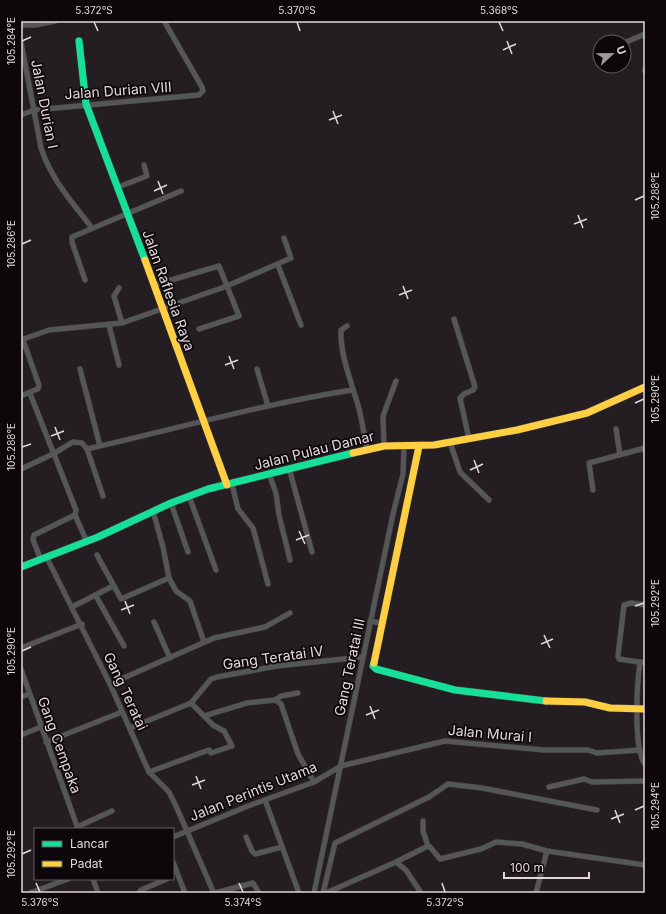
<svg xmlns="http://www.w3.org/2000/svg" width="666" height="914" font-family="Inter,sans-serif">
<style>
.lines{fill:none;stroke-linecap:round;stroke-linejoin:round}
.street-casing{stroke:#3e393c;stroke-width:6}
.fast-casing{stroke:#3e393c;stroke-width:8}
.slow-casing{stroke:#3e393c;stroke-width:8}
.street{stroke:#545657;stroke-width:5}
.fast{stroke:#16e098;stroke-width:7}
.slow{stroke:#ffcf43;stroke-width:7}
.ticks{fill:none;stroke:#e1d7dd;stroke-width:1.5}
.labels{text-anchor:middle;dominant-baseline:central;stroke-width:3.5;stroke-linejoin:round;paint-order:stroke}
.street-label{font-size:14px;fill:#e1d7dd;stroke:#0d070b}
.neatline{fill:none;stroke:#e1d7dd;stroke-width:1.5}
.ticks-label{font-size:10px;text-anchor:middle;fill:#e1d7dd}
</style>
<rect width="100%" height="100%" fill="#241e22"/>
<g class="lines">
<!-- street casing -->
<g class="street-casing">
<g id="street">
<polyline points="21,25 35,25 55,21"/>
<path d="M21,42L41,148C51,179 72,202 92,228"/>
<polyline points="624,43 645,34"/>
<polyline points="645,71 645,70"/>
<polyline points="21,115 34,110 199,95 203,91 202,87 164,21"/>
<polyline points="118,187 147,176 144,165"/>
<polyline points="278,265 301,325"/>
<polyline points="85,280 72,242 72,237 181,191"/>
<polyline points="154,285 219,266 239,316 199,329"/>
<polyline points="119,288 114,296 122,323"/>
<polyline points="454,319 475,387 473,390 464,394 460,398 469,439"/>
<polyline points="109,325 119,365"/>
<path d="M347,326L341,330C340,355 351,381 358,405C362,419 364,435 367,450"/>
<polyline points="21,340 49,330 122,323 227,286 291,258 284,238"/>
<polyline points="23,340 39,385 38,389 30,392 31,396 76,510 75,515 87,542"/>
<polyline points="80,369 100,446"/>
<polyline points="257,369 268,406"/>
<polyline points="21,396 30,392"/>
<polyline points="616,429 620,455"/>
<polyline points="450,442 460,472 489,500"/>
<polyline points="384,446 383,416 396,381"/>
<polyline points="87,449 103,496"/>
<polyline points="289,468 312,552"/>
<path d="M21,469L53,454L73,442L82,443L87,449C175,429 263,404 352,390"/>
<polyline points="269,474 276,493 279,515 290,560"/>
<polyline points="232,484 238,509 253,528 268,584"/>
<polyline points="593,490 589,463 645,448"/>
<polyline points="189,496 216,570"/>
<polyline points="171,503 188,552"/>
<polyline points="153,511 163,547 169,578 176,591 190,601 204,642"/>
<polyline points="97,555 121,599 169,578"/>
<polyline points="47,558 110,684 149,772 169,792 176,806 213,891 215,893 253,883 259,893"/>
<polyline points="41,560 33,540 34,535 75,515"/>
<polyline points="96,596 124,646"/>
<polyline points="645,605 631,603 624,605 618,656 619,659 645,663"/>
<polyline points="72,607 113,586"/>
<polyline points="370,621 380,623"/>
<polyline points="154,622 170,658"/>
<polyline points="21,648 82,624"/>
<path d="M640,662C637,683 633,749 645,764"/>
<polyline points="21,669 78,829"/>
<polyline points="110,684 214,638 265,627 290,613"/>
<polyline points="21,697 29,694"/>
<polyline points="275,700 281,704 298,754 314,782"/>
<polyline points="204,716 247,703 275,700 281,696 298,693"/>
<polyline points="130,728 191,703 211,679 217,677 277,666 363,657"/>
<polyline points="21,735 41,727"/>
<polyline points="46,742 122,712"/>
<polyline points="149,772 206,751 209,750 211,753 232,746 224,731 213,725 191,703"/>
<polyline points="549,787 584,779 592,782 645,781"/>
<polyline points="265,800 299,893"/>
<polyline points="423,821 423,831 428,846 430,847 440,859 481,849 496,842 522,844 547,851 645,865"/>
<polyline points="77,827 112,811"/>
<polyline points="173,837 248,806 314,782 341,766 445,741 544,750 588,750 597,753 640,750"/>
<polyline points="246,837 252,851 255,854 282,847"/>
<polyline points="173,862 185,893"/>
<polyline points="396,862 428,846"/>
<polyline points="93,879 98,893"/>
<polyline points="30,893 68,879"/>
<polyline points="139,893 141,890 167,879"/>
<polyline points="314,893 393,514 403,474 404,446"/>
<polyline points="323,893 335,843 429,797 448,784 482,788 597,810"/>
<polyline points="326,893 396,862 406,870 421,893"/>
<polyline points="536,893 547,851"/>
</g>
</g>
<!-- fast casing -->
<g class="fast-casing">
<g id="fast">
<polyline points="79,41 86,104 145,260"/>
<polyline points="21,567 98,537 171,503 208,489 353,453"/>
<polyline points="374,663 373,666 376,669 455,690 546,701"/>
</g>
</g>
<!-- slow casing -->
<g class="slow-casing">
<g id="slow">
<polyline points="145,260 227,485"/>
<polyline points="353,453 384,446 434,445 517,430 587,413 645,387"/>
<polyline points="374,663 419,446"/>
<polyline points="546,701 585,702 610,708 645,709"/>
</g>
</g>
<!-- street -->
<use href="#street" class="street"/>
<!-- fast -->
<use href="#fast" class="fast"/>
<!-- slow -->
<use href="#slow" class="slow"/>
</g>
<!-- ticks -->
<path class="ticks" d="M94,22L98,31M297,22L300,31M499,22L503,31M22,41L31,37M507,41L512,54M503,50L516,44M333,111L338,124M329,120L342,115M158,181L163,194M154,191L167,185M635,200L644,196M578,215L583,228M574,224L587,219M22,244L31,240M403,286L408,299M399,295L412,290M229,356L234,369M225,365L238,360M635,403L644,399M55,427L60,440M51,436L64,431M22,447L31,444M474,460L479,473M470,470L483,464M299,531L305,544M296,540L309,535M125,601L130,614M635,606L644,603M121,610L134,605M544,635L550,648M541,644L553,639M22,651L31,647M370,706L375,719M366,715L379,710M196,776L201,789M192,785L205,780M615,810L620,823M635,810L644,806M611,819L624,814M22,854L31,850M36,883L40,892M239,883L243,892M442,883L445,892"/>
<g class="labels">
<!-- street labels -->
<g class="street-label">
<text transform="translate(118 90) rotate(-4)">Jalan Durian VIII</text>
<text transform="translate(45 104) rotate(79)">Jalan Durian I</text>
<text transform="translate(169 290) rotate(70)">Jalan Raflesia Raya</text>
<text transform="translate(314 450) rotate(-14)">Jalan Pulau Damar</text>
<text transform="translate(273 657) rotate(-8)">Gang Teratai IV</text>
<text transform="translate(349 667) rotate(-78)">Gang Teratai III</text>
<text transform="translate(126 691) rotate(65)">Gang Teratai</text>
<text transform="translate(490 733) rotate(5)">Jalan Murai I</text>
<text transform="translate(60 745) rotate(70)">Gang Cempaka</text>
<text transform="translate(253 791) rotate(-22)">Jalan Perintis Utama</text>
</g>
</g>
<!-- border -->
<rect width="666" height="914" fill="none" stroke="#0d070b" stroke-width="44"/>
<!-- legend -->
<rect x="34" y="828" width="140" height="52" fill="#0d070b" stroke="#625a5f"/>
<rect x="42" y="841" width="20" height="6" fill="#16e098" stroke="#625a5f"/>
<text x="70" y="848" font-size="12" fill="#e1d7dd">Lancar</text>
<rect x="42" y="861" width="20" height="6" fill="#ffcf43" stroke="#625a5f"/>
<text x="70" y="868" font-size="12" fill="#e1d7dd">Padat</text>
<!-- north arrow -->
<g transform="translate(612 54) rotate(68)"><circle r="19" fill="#0d070b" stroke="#625a5f"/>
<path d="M0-3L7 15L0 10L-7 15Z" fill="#9f969c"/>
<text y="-6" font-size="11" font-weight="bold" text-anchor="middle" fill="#e1d7dd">U</text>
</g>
<!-- scale -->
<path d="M504 872v6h85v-6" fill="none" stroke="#e1d7dd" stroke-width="2"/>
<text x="510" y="872" font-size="12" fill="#e1d7dd" stroke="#0d070b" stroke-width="3" paint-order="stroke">100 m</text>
<rect x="22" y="22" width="622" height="870" class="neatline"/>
<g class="ticks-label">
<text x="94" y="14">5.372°S</text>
<text x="297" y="14">5.370°S</text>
<text x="499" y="14">5.368°S</text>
<text transform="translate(11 41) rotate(-90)" y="4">105.284°E</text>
<text transform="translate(655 196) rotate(-90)" y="4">105.288°E</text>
<text transform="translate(11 244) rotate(-90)" y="4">105.286°E</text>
<text transform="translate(655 399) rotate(-90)" y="4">105.290°E</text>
<text transform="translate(11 447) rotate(-90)" y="4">105.288°E</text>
<text transform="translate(655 603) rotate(-90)" y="4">105.292°E</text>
<text transform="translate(11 651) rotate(-90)" y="4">105.290°E</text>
<text transform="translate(655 806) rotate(-90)" y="4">105.294°E</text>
<text transform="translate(11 854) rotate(-90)" y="4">105.292°E</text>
<text x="40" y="906">5.376°S</text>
<text x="243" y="906">5.374°S</text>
<text x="445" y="906">5.372°S</text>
</g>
</svg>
